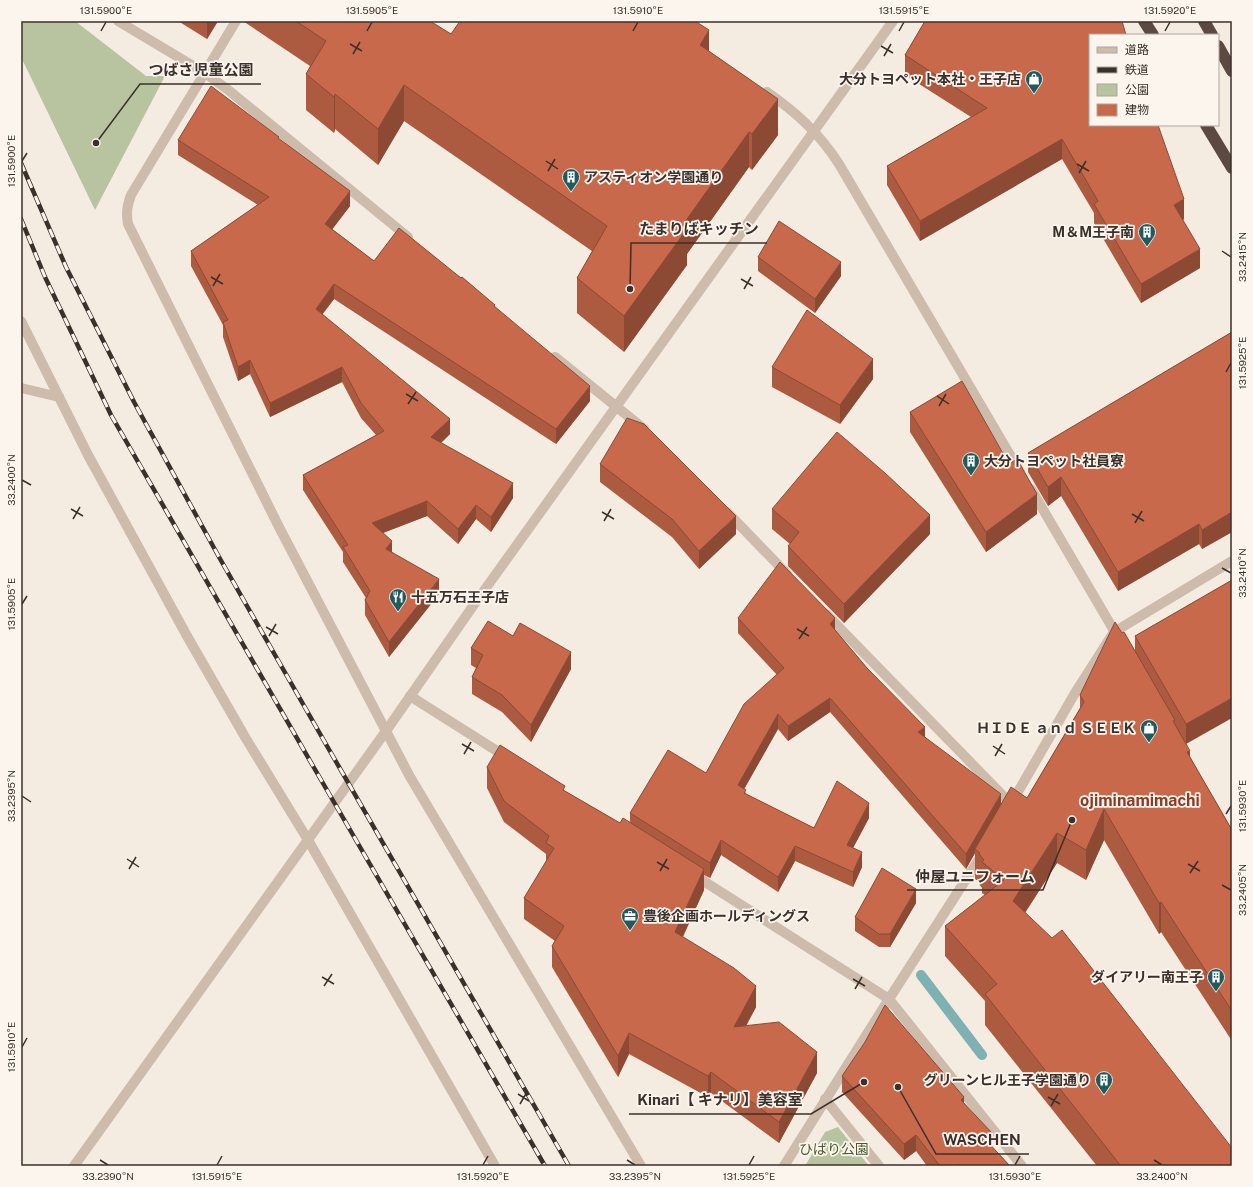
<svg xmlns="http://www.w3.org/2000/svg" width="1253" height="1187" font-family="'Public Sans','Noto Sans JP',sans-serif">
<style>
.green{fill:#b8c4a0}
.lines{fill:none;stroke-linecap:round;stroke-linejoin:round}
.stream{stroke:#7fb0b2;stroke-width:10}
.minor{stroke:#cdbbac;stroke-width:10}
.highway{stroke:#5c4a42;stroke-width:12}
.rail-casing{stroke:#3b302b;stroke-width:4.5}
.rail{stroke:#fbf5ee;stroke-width:3;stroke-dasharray:9;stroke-linecap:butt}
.wall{fill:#ac5a40}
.shaded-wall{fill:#8c4a34}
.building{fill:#c8694b;stroke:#8c4a34}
.ticks{fill:none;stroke:#3b302b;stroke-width:1.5}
.labels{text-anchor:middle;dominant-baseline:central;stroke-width:3.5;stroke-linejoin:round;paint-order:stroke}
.poi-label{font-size:14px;font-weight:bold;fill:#3b302b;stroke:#fbf5ee;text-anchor:end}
.park-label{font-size:14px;fill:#4a5a2e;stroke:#fbf5ee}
.quarter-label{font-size:16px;font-weight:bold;fill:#8c3b22;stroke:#fbf5ee}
.leader{fill:none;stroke:#3b302b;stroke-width:1.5}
.callout-dot{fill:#3b302b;stroke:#fbf5ee;stroke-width:1.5}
.callout-label{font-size:15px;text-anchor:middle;font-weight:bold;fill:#3b302b;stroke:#fbf5ee;stroke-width:3.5;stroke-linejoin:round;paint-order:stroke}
.neatline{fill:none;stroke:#3b302b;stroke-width:1.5}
.ticks-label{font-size:10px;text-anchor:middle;fill:#3b302b}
</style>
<rect width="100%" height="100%" fill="#f4ebe1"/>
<!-- green -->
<g class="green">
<polygon points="21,21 75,21 146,76 165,76 95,210 21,57"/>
<polygon points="838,1127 869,1166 805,1166 825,1132"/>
</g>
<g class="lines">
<!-- stream -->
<polyline class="stream" points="921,975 982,1055"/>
<!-- minor -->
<g class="minor">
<polyline points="118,21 205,73 227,89 408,237"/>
<path d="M236,21L131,195C127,206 126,213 128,224L280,529L409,775L641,1166"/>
<path d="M767,92C797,113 819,133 839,164L1020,472"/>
<polyline points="21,321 88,455 187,636 245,737 308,840 495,1166"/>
<polyline points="555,357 644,429"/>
<polyline points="21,388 59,397"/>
<polyline points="1031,489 1119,639"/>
<polyline points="727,512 787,574"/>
<polyline points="826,614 1011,804"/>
<polyline points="410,696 508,758"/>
<polyline points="1011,804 1075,693 1114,632 1232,561"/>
<polyline points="694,875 889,999 1022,1166"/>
<polyline points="825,1099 879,1166"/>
<polyline points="74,1166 386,731 473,606 893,21"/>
<polyline points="784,1166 889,999 981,856"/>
</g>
<!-- highway -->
<g class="highway">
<polyline points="1144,21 1153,35"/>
<polyline points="1204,21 1212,35"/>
<polyline points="1218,46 1232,71"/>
<polyline points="1206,125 1232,168"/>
</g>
<!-- rail casing -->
<g class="rail-casing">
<g id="rail">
<polyline points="21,163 66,267 134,402 219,557 327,746 569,1166"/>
<polyline points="21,219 45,277 111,415 313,766 545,1166"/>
</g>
</g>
<!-- rail -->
<use href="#rail" class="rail"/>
</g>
<!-- wall -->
<g class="wall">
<polygon points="178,21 218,21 207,39"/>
<polygon points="243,21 396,21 451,34 709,51 778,135 752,170 749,167 687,254 687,265 624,352 577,313 577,278 592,251 404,121 378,165 335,129 334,133 306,110 306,74 310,66"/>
<polygon points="925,21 1184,219 1183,220 1200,268 1141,303 1094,223 1094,213 1062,159 920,241 887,185 887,166 971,117 905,75 905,55"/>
<polygon points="279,139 350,206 332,229 374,261 495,307 590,401 556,444 334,299 322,314 450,434 441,443 513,498 491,532 476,519 458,544 427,516 383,533 392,552 439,594 389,657 365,615 365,600 366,598 343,562 343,552 303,490 303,475 376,435 361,418 342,382 270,417 250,374 238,381 223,337 223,325 191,266 191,251 258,205 178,155 178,140"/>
<polygon points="758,257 841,276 815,313 758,271"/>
<polygon points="1232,332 1232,532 1202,549 1199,544 1118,591 1061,496 1048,506 1028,472 1028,453"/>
<polygon points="772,367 873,379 840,424 772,387"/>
<polygon points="910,412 1037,514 986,552 910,432"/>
<polygon points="600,464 736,534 699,569 672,537 600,482"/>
<polygon points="772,509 930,534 844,623 788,566 788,546 790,544 772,529"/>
<polygon points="1232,580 1186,744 1190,757 1232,830 1232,1041 1161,932 1159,934 1104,840 1086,880 1057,863 1025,913 1232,1166 1097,1166 985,1025 985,1001 945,956 945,926 985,895 982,893 982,888 979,884 979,882 975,879 975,853 966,869 830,712 788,741 778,729 744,789 746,794 814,828 869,818 853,848 862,867 853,887 795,861 778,892 721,855 710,878 704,875 704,890 683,937 756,1007 746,1026 817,1073 779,1143 711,1093 708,1097 629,1054 618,1077 552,967 552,946 555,941 524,919 524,898 546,862 546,854 504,822 487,788 487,767 565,791 620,823 630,822 630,813 706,773 777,675 738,633 738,618 835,630 925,737 1001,804 1027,798 1080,708 1080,695 1122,633 1135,651 1135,636"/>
<polygon points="513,636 571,669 531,742 502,712 472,694 472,677 476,668 471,665 471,648"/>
<polygon points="916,903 890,947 879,947 855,931 855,917"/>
<polygon points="842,1076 964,1103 992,1147 1010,1166 927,1166 916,1151 904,1160 842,1092"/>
</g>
<!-- shaded-wall -->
<g class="shaded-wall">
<polygon points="207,21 218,21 207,39"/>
<polygon points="709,30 709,65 700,45"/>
<polygon points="404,85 404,121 378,165 378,129"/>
<polygon points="335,94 335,129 334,133 334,97"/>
<polygon points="778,99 778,135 752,170 752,134"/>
<polygon points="749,132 749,167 687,254 687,265 624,352 624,316 682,226"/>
<polygon points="1062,139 1062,159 920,241 920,221"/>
<polygon points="350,191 350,206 325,239 325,224"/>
<polygon points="1184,199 1184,219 1174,225 1174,205"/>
<polygon points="1200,249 1200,268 1141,303 1141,284"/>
<polygon points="841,262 841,276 815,313 815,299"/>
<polygon points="334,284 334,299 316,323 316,309"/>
<polygon points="873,359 873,379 840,424 840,405"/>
<polygon points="250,360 250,374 238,381 238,367"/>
<polygon points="342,367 342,382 270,417 270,403"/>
<polygon points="590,386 590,401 556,444 556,429"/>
<polygon points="450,419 450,434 431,452 431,437"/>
<polygon points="1061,477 1061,496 1048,506 1048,487"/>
<polygon points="513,483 513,498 491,532 491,517"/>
<polygon points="1037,494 1037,514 986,552 986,532"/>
<polygon points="427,501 427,516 372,537 372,523"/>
<polygon points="476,505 476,519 458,544 458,529"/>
<polygon points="1232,512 1232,532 1202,549 1202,530"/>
<polygon points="930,515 930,534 844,623 844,604"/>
<polygon points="736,516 736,534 699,569 699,551"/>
<polygon points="1199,524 1199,544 1118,591 1118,572"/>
<polygon points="392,541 392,556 386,549"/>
<polygon points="439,579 439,594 389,657 389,642"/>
<polygon points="835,618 835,633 830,624"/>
<polygon points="571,652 571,669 531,742 531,725"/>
<polygon points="830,698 830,712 788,741 788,726"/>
<polygon points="1232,698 1232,718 1186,744 1186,724"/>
<polygon points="778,714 778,729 738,800 738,785"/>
<polygon points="925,727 925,742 918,732"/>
<polygon points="1190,751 1190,781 1187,752"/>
<polygon points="1001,794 1001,809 975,849 975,853 966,869 966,854"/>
<polygon points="869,803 869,818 847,859 847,845"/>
<polygon points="1104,809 1104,840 1086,880 1086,850"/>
<polygon points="1057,833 1057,863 1013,931 1013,901"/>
<polygon points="721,840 721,855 710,878 710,863"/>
<polygon points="795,846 795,861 778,892 778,877"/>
<polygon points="862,852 862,867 853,887 853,872"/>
<polygon points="704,869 704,890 675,953 675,932"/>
<polygon points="916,889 916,903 890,947 890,934"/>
<polygon points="1161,902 1161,932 1159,934 1159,903"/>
<polygon points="756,986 756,1007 734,1048 734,1027"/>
<polygon points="629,1033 629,1054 618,1077 618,1056"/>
<polygon points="817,1052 817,1073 779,1143 779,1122"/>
<polygon points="711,1072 711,1093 708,1097 708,1076"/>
<polygon points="964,1097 964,1113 961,1100"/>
<polygon points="992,1133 992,1150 985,1139"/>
<polygon points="916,1135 916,1151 904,1160 904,1144"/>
</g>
<!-- building -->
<g class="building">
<polygon points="296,21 430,21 451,34 460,21 695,21 709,30 700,45 778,99 752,134 749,132 682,226 687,229 624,316 577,278 607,226 404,85 378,129 335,94 334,97 306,74 326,41"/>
<polygon points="925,21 1122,21 1126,35 1090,35 1090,125 1158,125 1184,199 1174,205 1200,249 1141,284 1094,204 1098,201 1062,139 920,221 887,166 987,108 905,55"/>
<polygon points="211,86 279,137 278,138 350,191 325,224 374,261 399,228 461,278 462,277 495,305 494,306 590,386 556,429 334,284 316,309 450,419 431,437 513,483 491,517 476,505 458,529 427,501 372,523 392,541 386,549 439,579 389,642 365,600 370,591 343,547 348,545 303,475 384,431 361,403 342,367 270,403 250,360 238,367 223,322 228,320 191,251 269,197 178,140"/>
<polygon points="779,221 841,262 815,299 758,257"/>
<polygon points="807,310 873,359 840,405 772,367"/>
<polygon points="1232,332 1232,512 1202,530 1199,524 1118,572 1061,477 1048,487 1028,453"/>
<polygon points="962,381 1009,464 1017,459 1037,494 986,532 910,412"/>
<polygon points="627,418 644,424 736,516 699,551 672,519 600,464"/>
<polygon points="837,432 885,473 930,515 844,604 788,546 799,532 772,509"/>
<polygon points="780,562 835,618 830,624 867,668 925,727 918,732 1001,794 966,854 830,698 788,726 778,714 738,785 746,790 744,793 814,828 837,781 869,803 847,845 862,852 853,872 795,846 778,877 721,840 710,863 630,813 668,750 706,773 744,704 784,668 738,618"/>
<polygon points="1232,580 1232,698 1186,724 1135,636"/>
<polygon points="488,621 513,636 520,623 571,652 531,725 502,695 472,677 483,655 471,648"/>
<polygon points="1115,622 1122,633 1124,632 1175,720 1173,721 1190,751 1187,752 1232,830 1232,1011 1161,902 1159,903 1104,809 1086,850 1057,833 1013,901 1052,938 1062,930 1232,1148 1232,1166 1121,1166 985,994 997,984 945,926 1004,880 982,862 984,860 979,854 980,853 975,849 1011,787 1027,798 1084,702 1080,695"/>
<polygon points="500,745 565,786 563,790 620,823 623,818 704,869 675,932 734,968 756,986 734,1027 779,1022 817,1052 779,1122 711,1072 708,1076 629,1033 618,1056 552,946 564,926 524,898 554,848 546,843 549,836 504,801 487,767"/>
<polygon points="882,868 916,889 890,934 879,934 855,917"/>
<polygon points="885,1005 964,1097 961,1100 992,1133 985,1139 1010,1166 959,1166 958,1164 956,1166 940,1166 916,1135 904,1144 842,1076 865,1042"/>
</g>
<!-- ticks -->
<path class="ticks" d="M101,31L106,22M367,31L372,22M633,31L638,22M899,31L904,22M1165,31L1170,22M350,44L362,51M881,46L893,53M353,54L360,42M884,56L891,44M22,161L27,153M546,161L558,169M1077,164L1089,171M548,171L555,159M1079,173L1086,161M1222,251L1231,257M211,277L223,284M741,279L753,286M213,286L220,274M744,289L751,277M1226,372L1231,363M406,394L418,401M937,396L949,404M408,404L416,392M939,406L946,394M22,480L31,485M71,509L83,516M602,512L614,519M1132,514L1144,521M73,519L80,507M604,521L611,509M1135,523L1142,511M1222,568L1231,573M22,604L27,596M266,627L278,634M797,629L809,636M269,636L276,624M799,639L807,627M462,744L474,751M993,746L1005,754M464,754L471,742M995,756L1002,744M22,796L31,802M1226,814L1231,806M127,859L139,867M657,862L669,869M1188,864L1200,871M129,869L136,857M660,871L667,859M1190,873L1198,861M1222,885L1231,890M322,977L334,984M853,979L865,986M324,986L332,974M855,989L862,977M22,1047L27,1038M518,1094L529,1101M1048,1097L1060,1104M520,1104L527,1092M1051,1106L1058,1094M100,1160L108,1165M627,1160L635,1165M1154,1160L1162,1165M217,1165L222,1156M483,1165L488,1156M749,1165L754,1156M1015,1165L1020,1156"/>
<!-- icons -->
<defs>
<g id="shop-pin" transform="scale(0.9)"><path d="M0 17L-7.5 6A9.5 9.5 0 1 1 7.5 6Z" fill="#1f5a5e" stroke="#fbf5ee"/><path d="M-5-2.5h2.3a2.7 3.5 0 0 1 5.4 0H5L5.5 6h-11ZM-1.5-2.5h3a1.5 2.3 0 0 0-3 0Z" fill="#fff"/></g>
<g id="building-pin" transform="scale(0.9)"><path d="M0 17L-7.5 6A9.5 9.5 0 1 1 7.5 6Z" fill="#1f5a5e" stroke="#fbf5ee"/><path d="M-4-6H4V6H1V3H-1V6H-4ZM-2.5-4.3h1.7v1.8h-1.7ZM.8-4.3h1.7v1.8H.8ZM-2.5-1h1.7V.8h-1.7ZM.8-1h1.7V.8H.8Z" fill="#fff"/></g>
<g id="restaurant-pin" transform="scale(0.9)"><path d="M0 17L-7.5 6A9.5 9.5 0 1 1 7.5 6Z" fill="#1f5a5e" stroke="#fbf5ee"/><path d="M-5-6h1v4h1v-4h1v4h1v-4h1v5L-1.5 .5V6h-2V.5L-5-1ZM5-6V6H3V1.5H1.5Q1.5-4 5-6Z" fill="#fff"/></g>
<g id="office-pin" transform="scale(0.9)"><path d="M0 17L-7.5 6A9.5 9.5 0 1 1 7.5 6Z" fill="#1f5a5e" stroke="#fbf5ee"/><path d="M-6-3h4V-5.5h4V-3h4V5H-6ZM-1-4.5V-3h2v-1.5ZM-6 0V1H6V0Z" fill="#fff"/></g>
</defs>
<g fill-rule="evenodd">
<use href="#shop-pin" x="1034" y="79"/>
<use href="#building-pin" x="571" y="177"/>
<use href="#building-pin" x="1147" y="232"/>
<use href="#building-pin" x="971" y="461"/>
<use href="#restaurant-pin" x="398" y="597"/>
<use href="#shop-pin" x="1149" y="728"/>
<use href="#office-pin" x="630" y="916"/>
<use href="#building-pin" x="1216" y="977"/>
<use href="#building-pin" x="1104" y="1080"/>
</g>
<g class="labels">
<!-- poi labels -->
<g class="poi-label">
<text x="1021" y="79">大分トヨペット本社・王子店</text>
<text x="584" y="177" text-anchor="start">アスティオン学園通り</text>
<text x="1134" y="232">M＆M王子南</text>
<text x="984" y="461" text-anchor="start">大分トヨペット社員寮</text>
<text x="411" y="597" text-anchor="start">十五万石王子店</text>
<text x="1136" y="728">ＨＩＤＥ ａｎｄ ＳＥＥＫ</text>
<text x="643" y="916" text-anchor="start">豊後企画ホールディングス</text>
<text x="1203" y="977">ダイアリー南王子</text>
<text x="1091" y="1080">グリーンヒル王子学園通り</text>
</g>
<!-- park labels -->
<g class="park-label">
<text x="834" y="1149">ひばり公園</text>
</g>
<!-- quarter labels -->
<g class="quarter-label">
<text x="1140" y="800">ojiminamimachi</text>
</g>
</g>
<!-- callouts -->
<path class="leader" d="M96 143L140 84H261M630 289L631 243H767M1072 820L1043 890H907M864 1082L811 1114H629M898 1087L936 1154H1029"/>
<g class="callout-dot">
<circle cx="96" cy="143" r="4"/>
<circle cx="630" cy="289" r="4"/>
<circle cx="1072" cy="820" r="4"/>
<circle cx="864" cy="1082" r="4"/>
<circle cx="898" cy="1087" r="4"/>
</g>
<g class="callout-label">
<text x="201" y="75">つばさ児童公園</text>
<text x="699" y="234">たまりばキッチン</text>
<text x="975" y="882">仲屋ユニフォーム</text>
<text x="720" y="1105">Kinari【 キナリ】美容室</text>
<text x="982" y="1145">WASCHEN</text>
</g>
<!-- border -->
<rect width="1253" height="1187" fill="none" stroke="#fbf5ee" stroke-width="44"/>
<!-- legend -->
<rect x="1089" y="34" width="130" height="92" fill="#fbf5ee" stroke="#aea6a0"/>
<rect x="1097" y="47" width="20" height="6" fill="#cdbbac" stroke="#aea6a0"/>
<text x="1125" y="54" font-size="12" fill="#3b302b">道路</text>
<rect x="1097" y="67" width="20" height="6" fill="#3b302b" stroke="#aea6a0"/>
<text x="1125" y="74" font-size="12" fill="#3b302b">鉄道</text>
<rect x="1097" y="84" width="20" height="12" fill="#b8c4a0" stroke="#aea6a0"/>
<text x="1125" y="94" font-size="12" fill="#3b302b">公園</text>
<rect x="1097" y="104" width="20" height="12" fill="#c8694b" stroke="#aea6a0"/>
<text x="1125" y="114" font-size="12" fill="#3b302b">建物</text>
<rect x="22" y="22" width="1209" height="1143" class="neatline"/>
<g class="ticks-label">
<text x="106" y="14">131.5900°E</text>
<text x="372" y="14">131.5905°E</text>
<text x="638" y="14">131.5910°E</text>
<text x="904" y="14">131.5915°E</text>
<text x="1170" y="14">131.5920°E</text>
<text transform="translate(11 161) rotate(-90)" y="4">131.5900°E</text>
<text transform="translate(1242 257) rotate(-90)" y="4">33.2415°N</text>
<text transform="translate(1242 363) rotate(-90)" y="4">131.5925°E</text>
<text transform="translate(11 480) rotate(-90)" y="4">33.2400°N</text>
<text transform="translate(1242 573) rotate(-90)" y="4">33.2410°N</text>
<text transform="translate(11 604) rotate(-90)" y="4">131.5905°E</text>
<text transform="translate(11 796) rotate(-90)" y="4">33.2395°N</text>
<text transform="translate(1242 806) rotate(-90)" y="4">131.5930°E</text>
<text transform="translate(1242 890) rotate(-90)" y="4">33.2405°N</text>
<text transform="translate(11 1047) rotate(-90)" y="4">131.5910°E</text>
<text x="108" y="1180">33.2390°N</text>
<text x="217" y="1180">131.5915°E</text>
<text x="483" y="1180">131.5920°E</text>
<text x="635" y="1180">33.2395°N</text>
<text x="749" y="1180">131.5925°E</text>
<text x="1015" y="1180">131.5930°E</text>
<text x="1162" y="1180">33.2400°N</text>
</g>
</svg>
